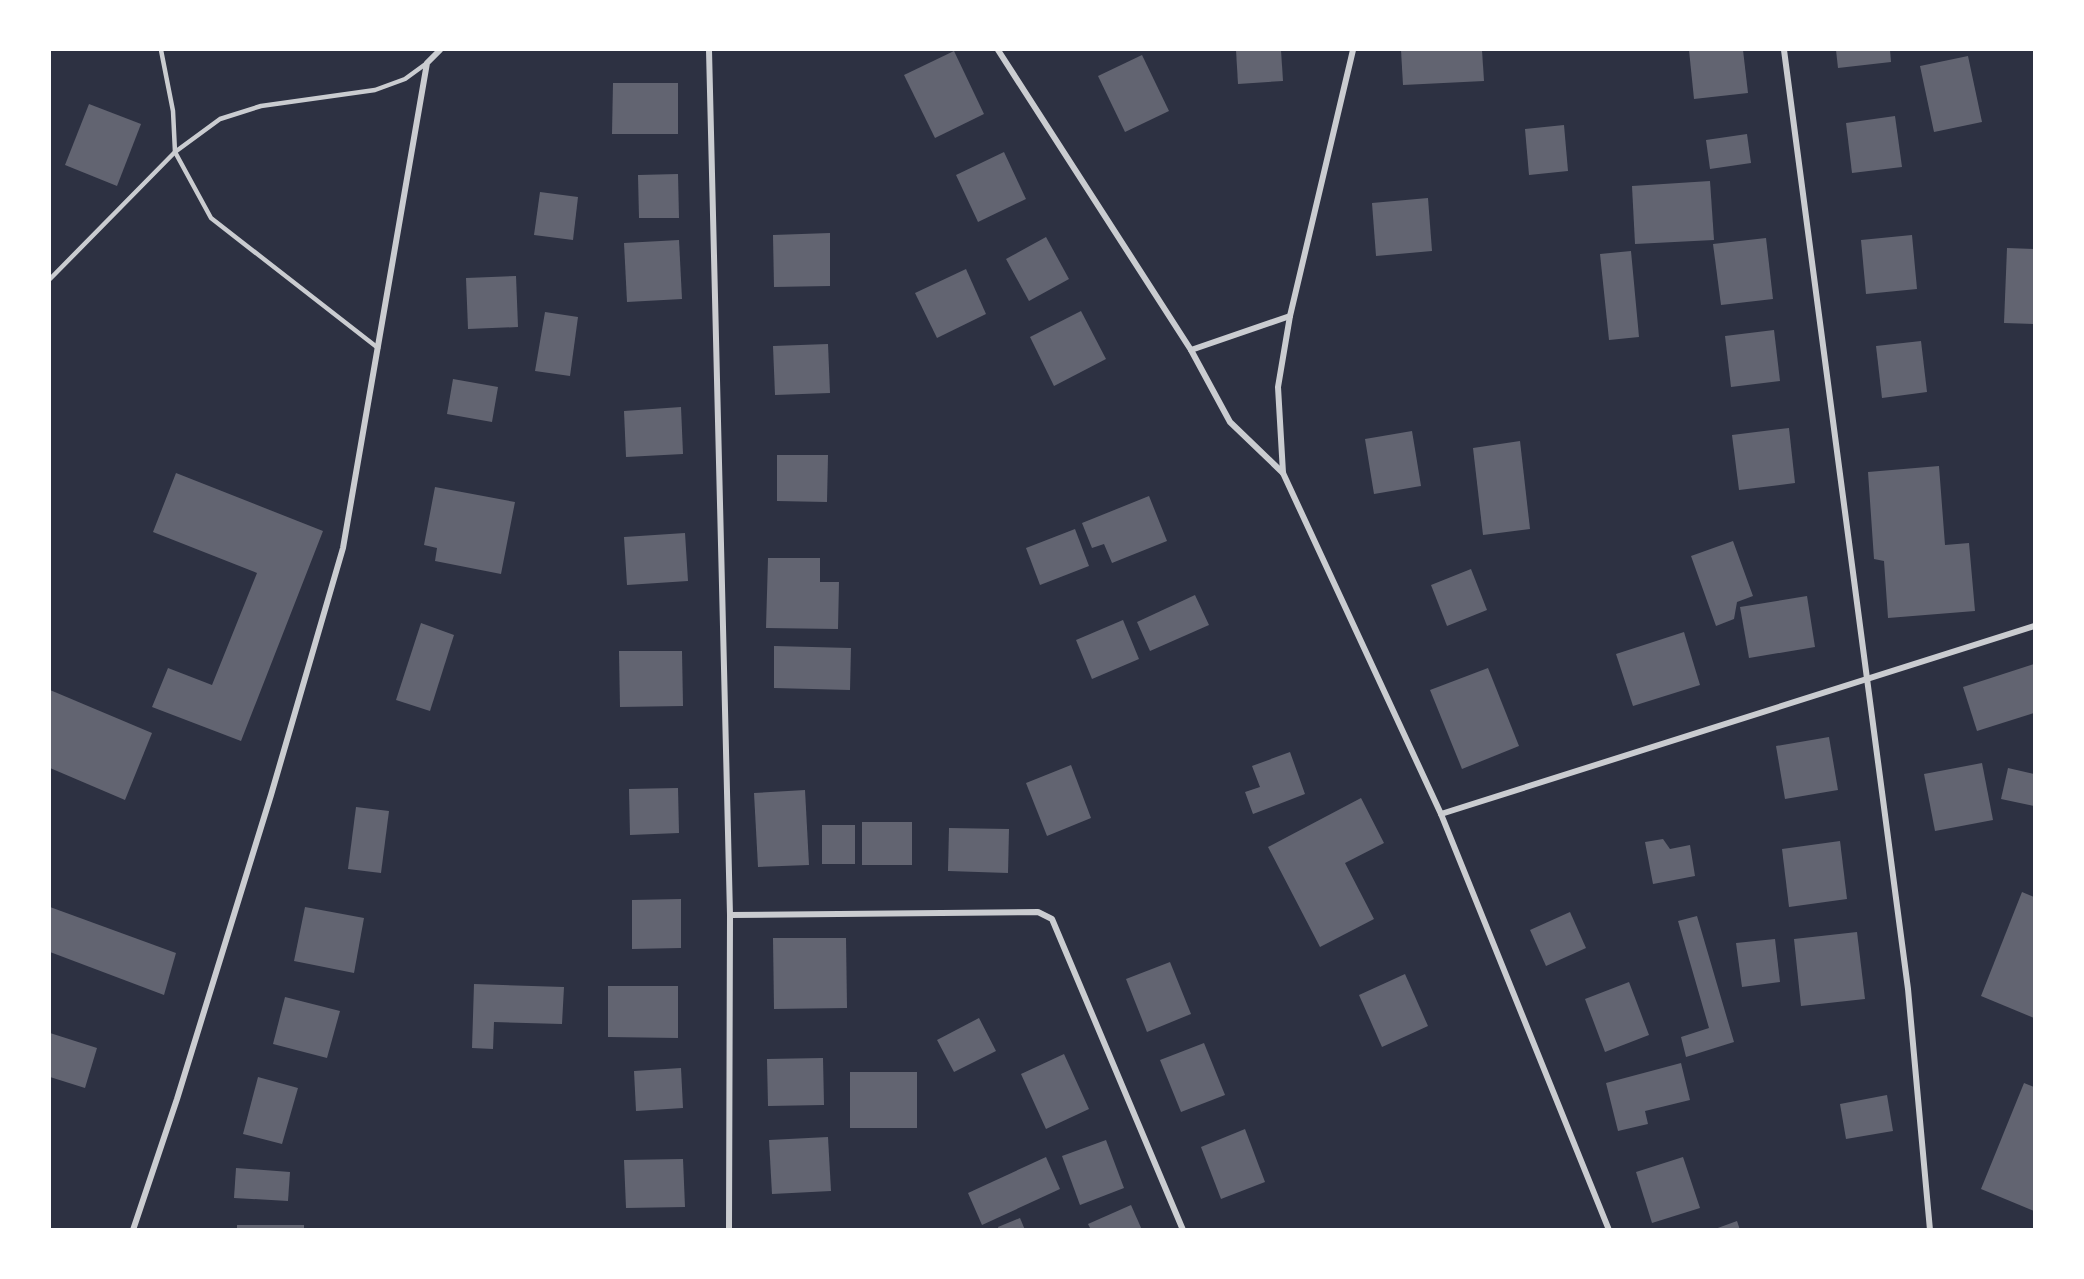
<svg xmlns="http://www.w3.org/2000/svg" width="2084" height="1279" font-family="'PT Sans Narrow',sans-serif">
<style>
.building{fill:#626471}
.lines{fill:none;stroke-linecap:round;stroke-linejoin:round}
.service{stroke:#caccd0;stroke-width:4.5}
.minor{stroke:#caccd0;stroke-width:6}
</style>
<rect width="100%" height="100%" fill="#2d3142"/>
<!-- building -->
<g class="building">
<polygon points="1236,50 1281,50 1283,81 1238,84"/>
<polygon points="1401,50 1482,50 1484,81 1403,85"/>
<polygon points="1689,50 1743,50 1748,93 1694,99"/>
<polygon points="1836,50 1890,50 1891,62 1838,68"/>
<polygon points="954,51 984,114 935,138 904,75"/>
<polygon points="1142,55 1169,111 1125,132 1098,76"/>
<polygon points="1968,56 1982,122 1934,132 1920,66"/>
<polygon points="613,83 678,83 678,134 612,134"/>
<polygon points="89,104 141,124 117,186 65,165"/>
<polygon points="1895,116 1902,167 1852,173 1846,123"/>
<polygon points="1564,125 1568,171 1529,175 1525,129"/>
<polygon points="1747,134 1751,163 1710,169 1706,140"/>
<polygon points="1004,152 1026,199 978,222 956,175"/>
<polygon points="678,174 679,218 639,218 638,175"/>
<polygon points="1710,181 1714,240 1635,244 1632,186"/>
<polygon points="540,192 578,197 573,240 534,235"/>
<polygon points="1428,198 1432,251 1376,256 1372,203"/>
<polygon points="830,233 830,286 774,287 773,235"/>
<polygon points="1912,235 1917,289 1866,294 1861,240"/>
<polygon points="1046,237 1069,279 1029,301 1006,259"/>
<polygon points="1766,238 1773,299 1721,305 1713,244"/>
<polygon points="679,240 682,299 627,302 624,243"/>
<polygon points="2007,248 2034,249 2034,324 2004,323"/>
<polygon points="1631,251 1639,337 1609,340 1600,254"/>
<polygon points="966,269 986,314 937,338 915,293"/>
<polygon points="516,276 518,327 468,329 466,278"/>
<polygon points="1081,311 1106,359 1054,386 1030,337"/>
<polygon points="545,312 578,317 570,376 535,371"/>
<polygon points="1774,330 1780,381 1731,387 1725,336"/>
<polygon points="1921,341 1927,392 1882,398 1876,346"/>
<polygon points="828,344 830,393 775,395 773,346"/>
<polygon points="453,379 498,387 492,422 447,414"/>
<polygon points="681,407 683,454 626,457 624,411"/>
<polygon points="1789,428 1795,483 1739,490 1732,435"/>
<polygon points="1412,431 1421,486 1374,494 1365,439"/>
<polygon points="1520,441 1530,529 1483,535 1473,448"/>
<polygon points="777,455 828,455 827,502 777,501"/>
<polygon points="1939,466 1945,545 1969,543 1975,611 1888,618 1884,561 1874,559 1868,472"/>
<polygon points="176,473 323,531 241,741 152,707 168,668 212,685 257,573 153,532"/>
<polygon points="435,487 515,502 501,574 435,561 437,548 424,545"/>
<polygon points="1149,496 1167,541 1112,563 1104,544 1092,548 1082,523"/>
<polygon points="1075,529 1089,566 1040,585 1026,548"/>
<polygon points="685,533 688,581 627,585 624,537"/>
<polygon points="1733,541 1753,596 1737,602 1734,619 1716,626 1691,556"/>
<polygon points="768,558 820,558 820,582 839,582 838,629 766,628"/>
<polygon points="1471,569 1487,610 1447,626 1431,585"/>
<polygon points="1195,595 1209,625 1150,651 1137,622"/>
<polygon points="1807,596 1815,647 1749,658 1740,607"/>
<polygon points="1123,620 1139,659 1092,679 1076,640"/>
<polygon points="421,623 454,635 430,711 396,700"/>
<polygon points="1684,632 1700,685 1633,706 1616,654"/>
<polygon points="774,646 851,648 850,690 774,688"/>
<polygon points="619,651 682,651 683,706 620,707"/>
<polygon points="2034,664 2034,713 1977,731 1963,687"/>
<polygon points="1488,668 1519,746 1462,769 1430,690"/>
<polygon points="50,690 152,733 125,800 50,768"/>
<polygon points="1829,737 1838,790 1785,799 1776,746"/>
<polygon points="1290,752 1305,794 1253,814 1245,792 1260,787 1252,766"/>
<polygon points="1982,763 1993,820 1935,831 1924,774"/>
<polygon points="1071,765 1091,818 1047,836 1026,783"/>
<polygon points="2008,768 2034,774 2034,806 2001,799"/>
<polygon points="678,788 679,833 630,835 629,789"/>
<polygon points="805,790 809,865 758,867 754,793"/>
<polygon points="1361,798 1384,843 1345,863 1374,919 1320,947 1268,847"/>
<polygon points="356,807 389,811 381,873 348,869"/>
<rect x="862" y="822" width="50" height="43"/>
<rect x="822" y="825" width="33" height="39"/>
<polygon points="949,828 1009,829 1008,873 948,871"/>
<polygon points="1663,839 1670,849 1690,845 1695,876 1653,884 1645,842"/>
<polygon points="1840,841 1847,899 1789,907 1782,849"/>
<polygon points="2022,892 2034,897 2034,1018 1981,996"/>
<polygon points="681,899 681,948 632,949 632,900"/>
<polygon points="50,907 176,953 164,995 50,952"/>
<polygon points="305,907 364,918 354,973 294,961"/>
<polygon points="1570,912 1586,948 1546,966 1530,930"/>
<polygon points="1697,916 1734,1042 1686,1057 1681,1037 1709,1028 1678,921"/>
<polygon points="1857,932 1865,999 1801,1006 1794,939"/>
<polygon points="773,938 846,938 847,1008 774,1009"/>
<polygon points="1775,939 1780,982 1742,987 1736,943"/>
<polygon points="1170,962 1191,1014 1147,1032 1126,979"/>
<polygon points="1405,974 1428,1026 1382,1047 1359,995"/>
<polygon points="1629,982 1649,1035 1605,1052 1585,999"/>
<polygon points="474,984 564,987 562,1024 494,1022 493,1049 472,1048"/>
<polygon points="608,986 678,986 678,1038 608,1037"/>
<polygon points="285,997 340,1011 327,1058 273,1044"/>
<polygon points="979,1018 996,1051 954,1072 937,1040"/>
<polygon points="50,1033 97,1048 85,1088 50,1077"/>
<polygon points="1204,1043 1225,1095 1181,1112 1160,1060"/>
<polygon points="1064,1054 1089,1109 1046,1129 1021,1074"/>
<polygon points="823,1058 824,1105 768,1106 767,1059"/>
<polygon points="1681,1063 1690,1100 1645,1111 1648,1124 1618,1131 1606,1083"/>
<polygon points="681,1068 683,1108 636,1111 634,1071"/>
<rect x="850" y="1072" width="67" height="56"/>
<polygon points="258,1077 298,1088 282,1144 243,1134"/>
<polygon points="2024,1083 2034,1087 2034,1211 1981,1189"/>
<polygon points="1887,1095 1893,1131 1846,1139 1840,1104"/>
<polygon points="1245,1129 1265,1182 1221,1199 1201,1147"/>
<polygon points="828,1137 831,1191 772,1194 769,1140"/>
<polygon points="1106,1140 1124,1188 1080,1205 1062,1156"/>
<polygon points="1046,1157 1060,1189 982,1225 968,1193"/>
<polygon points="1683,1157 1700,1208 1652,1223 1636,1172"/>
<polygon points="683,1159 685,1207 626,1208 624,1160"/>
<polygon points="236,1168 290,1172 288,1201 234,1198"/>
<polygon points="1131,1205 1142,1230 1091,1230 1088,1224"/>
<polygon points="1020,1218 1025,1230 999,1230 998,1227"/>
<polygon points="1737,1221 1740,1230 1715,1230 1715,1229"/>
<rect x="237" y="1225" width="67" height="5"/>
</g>
<g class="lines">
<!-- service -->
<g class="service">
<polyline points="161,50 173,111 175,152 211,218 378,348"/>
<polyline points="50,279 175,152 220,119 261,106 375,90 405,79 427,63"/>
</g>
<!-- minor -->
<g class="minor">
<polyline points="709,50 730,915 729,1230"/>
<polyline points="998,50 1191,350 1230,422 1283,473"/>
<polyline points="1353,50 1290,316 1278,387 1283,473 1441,814 1609,1230"/>
<polyline points="1784,50 1908,989 1930,1230"/>
<polyline points="1191,350 1290,316"/>
<polyline points="1441,814 2034,626"/>
<polyline points="730,915 1038,912 1052,919 1183,1230"/>
<polyline points="133,1230 177,1099 271,795 343,548 427,63 440,50"/>
</g>
</g>
<!-- border -->
<rect width="2084" height="1279" fill="none" stroke="#ffffff" stroke-width="102"/>
</svg>
